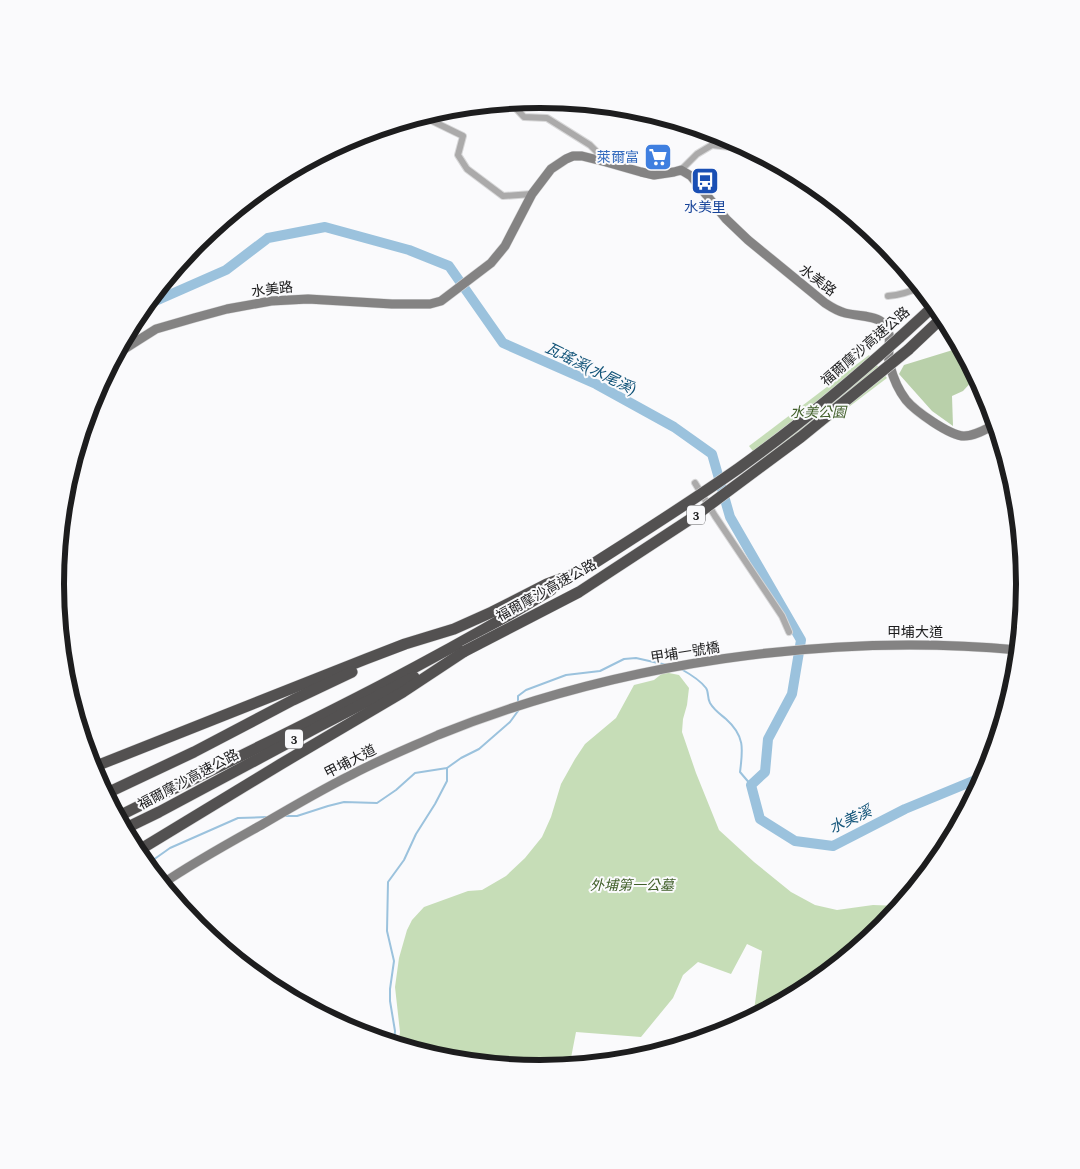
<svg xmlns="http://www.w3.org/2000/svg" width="1080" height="1169" font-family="Lora,'Noto Sans TC',serif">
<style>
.green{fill:#c6ddb7}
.forest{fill:#b9d0aa}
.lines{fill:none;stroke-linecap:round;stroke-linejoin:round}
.stream{stroke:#9bc2dd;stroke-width:2}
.river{stroke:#9bc2dd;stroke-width:10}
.street-casing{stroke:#d7d7d8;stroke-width:8}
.secondary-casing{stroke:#d7d7d8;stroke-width:10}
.highway-casing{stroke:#d7d7d8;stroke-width:12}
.street{stroke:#abaaaa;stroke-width:6}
.secondary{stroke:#848383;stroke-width:9}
.highway{stroke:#535151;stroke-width:11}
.highway-bridge-casing{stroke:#d7d7d8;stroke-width:12;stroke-linecap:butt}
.highway-bridge{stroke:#535151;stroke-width:11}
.labels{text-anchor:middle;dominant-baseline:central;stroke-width:4;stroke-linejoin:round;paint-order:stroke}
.shield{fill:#fafafc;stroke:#5f5f61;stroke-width:1}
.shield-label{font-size:12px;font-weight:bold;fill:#1d1d1e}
.shop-label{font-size:14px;fill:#366cbe;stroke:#fafafc;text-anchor:end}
.transit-label{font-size:14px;fill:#164399;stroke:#fafafc}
.street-label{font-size:14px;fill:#1d1d1e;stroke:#fafafc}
.park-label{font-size:14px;font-style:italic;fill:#415f2a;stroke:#fafafc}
.water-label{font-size:15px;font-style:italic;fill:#115378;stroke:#fafafc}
.rim{fill:none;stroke:#1d1d1e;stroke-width:6}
</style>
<rect width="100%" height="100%" fill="#fafafc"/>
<!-- green -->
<g class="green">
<polygon points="869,355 887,378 767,469 749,446"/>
<polygon points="664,672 679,675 689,688 687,705 683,719 682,732 696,773 719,830 754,862 791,892 815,905 837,910 873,905 901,906 883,928 809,988 753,1018 762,951 747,944 731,974 698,962 683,975 673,998 641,1037 576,1032 570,1063 545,1063 539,1069 445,1060 398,1046 400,1032 395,987 399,958 407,930 412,920 424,907 468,891 482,890 506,876 525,858 542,837 551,817 561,784 575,759 585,744 616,718 634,685 654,680"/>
</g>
<!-- forest -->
<polygon class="forest" points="960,347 976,377 963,391 952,396 953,426 932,411 899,374 904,365 956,349"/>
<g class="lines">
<!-- stream -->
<g class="stream">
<path d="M681,669C690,674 700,680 706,688C709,692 707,698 710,703C714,710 720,714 726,719C745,736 743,749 740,772L751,785"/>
<polyline points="518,704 518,696 526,690 566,675 600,671 624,659 636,658 667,665"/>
<polyline points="284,816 297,816 328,806 344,802 377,803 396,790 415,773 447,768 461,758 479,749 510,722 518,711"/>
<polyline points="146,865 170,848 238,818 267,817"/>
<polyline points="394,1045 395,1031 390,1001 390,989 394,961 387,931 388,882 404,860 416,834 435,804 447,781 447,768"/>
</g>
<!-- river -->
<polyline class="river" points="146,304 160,299 226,270 268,238 325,227 409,250 449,266 503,343 596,384 674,427 712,454 730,517 801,640 792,694 768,739 765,772 751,785 760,819 795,841 833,846 905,809 985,776"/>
<!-- street casing -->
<g class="street-casing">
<g id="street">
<polyline points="510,102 524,117 547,118 590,145 606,161"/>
<polyline points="422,116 463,136 458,155 467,169 503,196 532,194"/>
<polyline points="712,145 730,147 744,146"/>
<polyline points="681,170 697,154 712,145 718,134"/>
<path d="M888,296C900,295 910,292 920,287"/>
<polyline points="695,483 715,516 782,616 789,632"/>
</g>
</g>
<!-- secondary casing -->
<g class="secondary-casing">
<g id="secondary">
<path d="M115,355L137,341L156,329L194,318L227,309L271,301L308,299L392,304H430L441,301L491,263L505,246L532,194L551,169L566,159L573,156H582L606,162L641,172L654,175L674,172L681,170L691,176L726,219L748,240L825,303C831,307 837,311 845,313C856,316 873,315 882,322C896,334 885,352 890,366C893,377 899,391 906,400C915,411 950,436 964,436C975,436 986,429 996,424"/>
<path d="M162,884C194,862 229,843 263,824C292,807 321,790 351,775C379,760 409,748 438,735C616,663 827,632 1019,650"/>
</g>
</g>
<!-- highway casing -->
<g class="highway-casing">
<g id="highway">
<polyline points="899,338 935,305"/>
<polyline points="908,350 944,316"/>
<polyline points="91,768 366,659 405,644 454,629 492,612 547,584 582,571"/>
<polyline points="105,794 194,752 293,700 352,672"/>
<path d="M117,817C263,744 412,675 551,590"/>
<polyline points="124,829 159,812 316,728 414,677"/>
<polyline points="136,852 281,764 403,692 465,651"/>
</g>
</g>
<!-- street -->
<use href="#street" class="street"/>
<!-- secondary -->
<use href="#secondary" class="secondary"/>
<!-- highway -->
<use href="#highway" class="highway"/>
<!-- highway-bridge casing -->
<g class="highway-bridge-casing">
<g id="highway-bridge">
<path d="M582,571C635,537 688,504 739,468C795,428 848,384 899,338"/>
<polyline points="465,651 579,592 692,518 801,437 908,350"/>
</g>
</g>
<!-- highway-bridge -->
<use href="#highway-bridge" class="highway-bridge"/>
</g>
<!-- icons -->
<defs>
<g id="supermarket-square" transform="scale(1.4375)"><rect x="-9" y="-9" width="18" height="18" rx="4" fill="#3f7fe0" stroke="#fafafc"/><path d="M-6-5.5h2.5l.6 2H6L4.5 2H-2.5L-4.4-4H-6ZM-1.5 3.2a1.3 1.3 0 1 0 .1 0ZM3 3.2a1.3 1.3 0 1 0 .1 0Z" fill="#fff"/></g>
<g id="bus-square" transform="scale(1.4375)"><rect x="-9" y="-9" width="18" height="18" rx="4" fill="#1a4fb4" stroke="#fafafc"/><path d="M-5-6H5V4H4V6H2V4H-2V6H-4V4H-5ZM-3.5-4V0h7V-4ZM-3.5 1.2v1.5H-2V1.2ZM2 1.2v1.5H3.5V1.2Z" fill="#fff"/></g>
</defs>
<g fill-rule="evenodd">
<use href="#supermarket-square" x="658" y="157"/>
<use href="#bus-square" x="705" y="181"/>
</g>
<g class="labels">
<!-- shield labels -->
<g class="shield">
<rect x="687" y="505.5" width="18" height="19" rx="4"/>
<rect x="285" y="729.5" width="18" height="19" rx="4"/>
</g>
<g class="shield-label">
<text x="696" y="515">3</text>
<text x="294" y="739">3</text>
</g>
<!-- shop labels -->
<g class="shop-label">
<text x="639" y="157">萊爾富</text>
</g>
<!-- transit labels -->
<g class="transit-label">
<text x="705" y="207">水美里</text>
</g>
<!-- street labels -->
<g class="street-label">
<text transform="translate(818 280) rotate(37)">水美路</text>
<text transform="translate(272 289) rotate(-7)">水美路</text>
<text transform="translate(865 346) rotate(-41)">福爾摩沙高速公路</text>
<text transform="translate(546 590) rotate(-29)">福爾摩沙高速公路</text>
<text x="915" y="632">甲埔大道</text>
<text transform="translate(685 652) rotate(-9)">甲埔一號橋</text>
<text transform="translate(350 761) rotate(-27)">甲埔大道</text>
<text transform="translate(188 779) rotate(-28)">福爾摩沙高速公路</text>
</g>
<!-- park labels -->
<g class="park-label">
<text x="818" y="412">水美公園</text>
<text x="632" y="885">外埔第一公墓</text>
</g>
<!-- water labels -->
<g class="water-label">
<text transform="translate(591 368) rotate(26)">瓦瑤溪(水尾溪)</text>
<text transform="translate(850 819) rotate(-25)">水美溪</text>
</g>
</g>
<!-- crop -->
<path d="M0 0H1080V1169H0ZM64 584a476 476 0 1 1 952 0a476 476 0 1 1-952 0Z" fill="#fafafc" fill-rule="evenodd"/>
<path class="rim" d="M64 584a476 476 0 1 1 952 0a476 476 0 1 1-952 0Z"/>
</svg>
